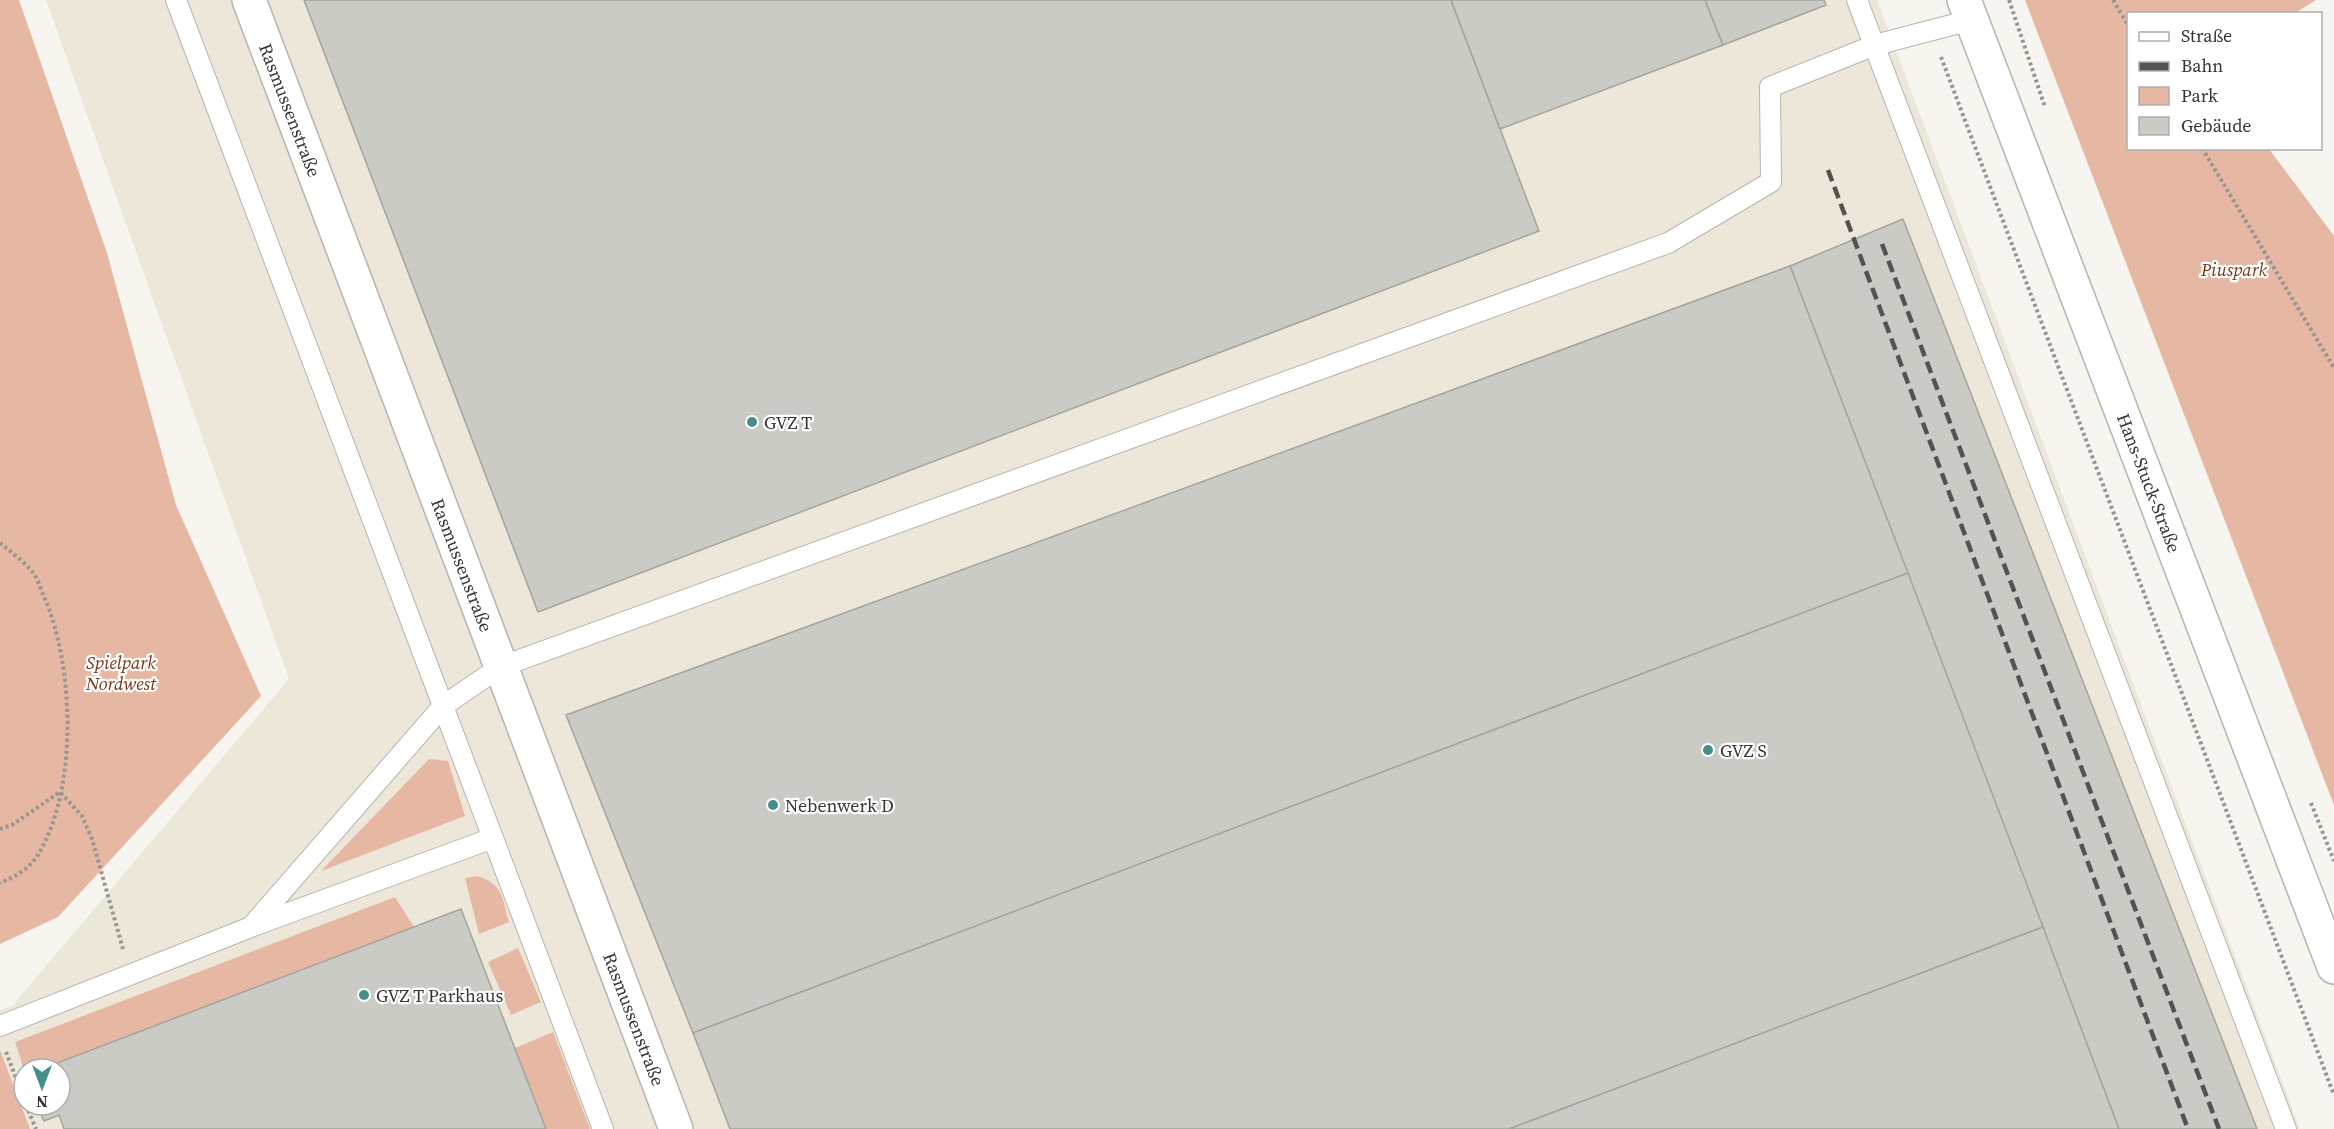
<svg xmlns="http://www.w3.org/2000/svg" width="2334" height="1129" font-family="'Source Serif 4',serif">
<style>
.built{fill:#ede7da;fill-rule:evenodd}
.green{fill:#e6b8a3}
.building{fill:#cbcbc5;stroke:#a4a49e;stroke-width:1.5}
.lines{fill:none;stroke-linecap:round;stroke-linejoin:round}
.service-casing{stroke:#b7b4af;stroke-width:22}
.minor-casing{stroke:#b7b4af;stroke-width:36}
.secondary-casing{stroke:#b7b4af;stroke-width:36}
.path{stroke:#979591;stroke-width:4;stroke-dasharray:3 3;stroke-linecap:butt}
.service{stroke:#fff;stroke-width:20}
.minor{stroke:#fff;stroke-width:33}
.secondary{stroke:#fff;stroke-width:33}
.rail{stroke:#545350;stroke-width:4.5;stroke-dasharray:12 6;stroke-linecap:butt}
.poi-dot{fill:#478e8a;stroke:#fff;stroke-width:2}
.labels{text-anchor:middle;dominant-baseline:central;stroke-width:4.5;stroke-linejoin:round;paint-order:stroke}
.street-label{font-size:18px;fill:#363533;stroke:#fff}
.park-label{font-size:18px;font-style:italic;fill:#723617;stroke:#fff}
.poi-label{font-size:18px;fill:#363533;stroke:#fff;text-anchor:start}
</style>
<rect width="100%" height="100%" fill="#f7f5ef"/>
<!-- built -->
<path class="built" d="M46,0H1877L2300,1129H0V1010L12,1006L289,679ZM24,1069H60V1105H24Z"/>
<!-- green -->
<g class="green">
<polygon points="0,0 19,0 107,253 176,505 261,696 58,917 0,944"/>
<polygon points="2025,0 2316,0 2295,13 2128,14 2128,148 2269,149 2334,236 2334,805"/>
<polygon points="429,759 448,761 465,816 321,871"/>
<path d="M477,876C504,884 502,898 509,922L479,934L465,878Z"/>
<polygon points="395,897 414,927 44,1068 40,1059 23,1066 15,1042"/>
<polygon points="518,948 541,1002 511,1015 488,962"/>
<polygon points="553,1032 590,1129 546,1129 515,1048"/>
<polygon points="0,1050 30,1129 0,1129"/>
</g>
<!-- building -->
<g class="building">
<polygon points="304,0 1451,0 1539,231 538,612"/>
<polygon points="1451,0 1705,0 1723,45 1500,129"/>
<polygon points="1705,0 1824,0 1826,5 1723,45"/>
<polygon points="1903,219 2257,1129 2119,1129 1790,266"/>
<polygon points="1790,266 1908,573 693,1033 566,715"/>
<polygon points="1908,573 2043,927 1509,1129 730,1129 693,1033"/>
<polygon points="461,909 546,1129 64,1129 59,1115 44,1121 37,1105 60,1105 60,1069 24,1070 23,1066 40,1059 44,1068"/>
<polygon points="2043,927 2119,1129 1509,1129"/>
</g>
<g class="lines">
<!-- service casing -->
<g class="service-casing">
<g id="service">
<polyline points="1857,0 2286,1129"/>
<polyline points="253,926 493,838"/>
<polyline points="0,1026 251,927 443,706 176,0"/>
<polyline points="603,1129 443,706 500,667 1668,243 1771,182 1770,87 1875,45 1971,20"/>
</g>
</g>
<!-- minor casing -->
<g class="minor-casing">
<polyline id="minor" points="249,0 676,1129"/>
</g>
<!-- secondary casing -->
<g class="secondary-casing">
<polyline id="secondary" points="1964,0 2334,967"/>
</g>
<!-- path -->
<g class="path">
<polyline points="2009,0 2045,107"/>
<polyline points="2113,0 2128,25"/>
<polyline points="1941,57 2334,1095"/>
<polyline points="2202,148 2334,368"/>
<path d="M0,543C11,552 25,562 34,574C39,581 41,591 45,599C74,667 78,787 39,853C31,868 15,877 0,883"/>
<polyline points="2311,803 2334,861"/>
<polyline points="0,829 12,825 60,792 82,816 92,839 123,949"/>
<polyline points="6,1052 24,1099"/>
<polyline points="26,1105 36,1129"/>
</g>
<!-- service -->
<use href="#service" class="service"/>
<!-- minor -->
<use href="#minor" class="minor"/>
<!-- secondary -->
<use href="#secondary" class="secondary"/>
<!-- rail -->
<g class="rail">
<polyline points="1828,170 2188,1129"/>
<polyline points="1882,244 2219,1129"/>
</g>
</g>
<!-- markers -->
<g class="poi-dot">
<circle cx="752" cy="422" r="6"/>
<circle cx="1708" cy="750" r="6"/>
<circle cx="773" cy="805" r="6"/>
<circle cx="364" cy="995" r="6"/>
</g>
<g class="labels">
<!-- street labels -->
<g class="street-label">
<text transform="translate(290 110) rotate(69)">Rasmussenstraße</text>
<text transform="translate(2149 483) rotate(69)">Hans-Stuck-Straße</text>
<text transform="translate(462 565) rotate(69)">Rasmussenstraße</text>
<text transform="translate(634 1019) rotate(69)">Rasmussenstraße</text>
</g>
<!-- park labels -->
<g class="park-label">
<text x="2234" y="269">Piuspark</text>
<text x="121" y="662">Spielpark<tspan x="121" dy="21">Nordwest</tspan></text>
</g>
<!-- poi labels -->
<g class="poi-label">
<text x="764" y="422">GVZ T</text>
<text x="1720" y="750">GVZ S</text>
<text x="785" y="805">Nebenwerk D</text>
<text x="376" y="995">GVZ T Parkhaus</text>
</g>
</g>
<!-- legend -->
<rect x="2127" y="12" width="195" height="138" fill="#ffffff" stroke="#afaead" stroke-width="1.5"/>
<rect x="2139" y="32" width="30" height="9" fill="#ffffff" stroke="#afaead" stroke-width="1.5"/>
<text x="2181" y="42" font-size="18" fill="#363533">Straße</text>
<rect x="2139" y="62" width="30" height="9" fill="#545350" stroke="#afaead" stroke-width="1.5"/>
<text x="2181" y="72" font-size="18" fill="#363533">Bahn</text>
<rect x="2139" y="87" width="30" height="18" fill="#e6b8a3" stroke="#afaead" stroke-width="1.5"/>
<text x="2181" y="102" font-size="18" fill="#363533">Park</text>
<rect x="2139" y="117" width="30" height="18" fill="#cbcbc5" stroke="#afaead" stroke-width="1.5"/>
<text x="2181" y="132" font-size="18" fill="#363533">Gebäude</text>
<!-- north arrow -->
<g transform="translate(42 1087) rotate(180)"><circle r="28" fill="#ffffff" stroke="#afaead" stroke-width="1.5"/>
<path d="M0-4.5L10 22L0 15L-10 22Z" fill="#478e8a"/>
<text y="-9" font-size="16" font-weight="bold" text-anchor="middle" fill="#363533">N</text>
</g>
</svg>
